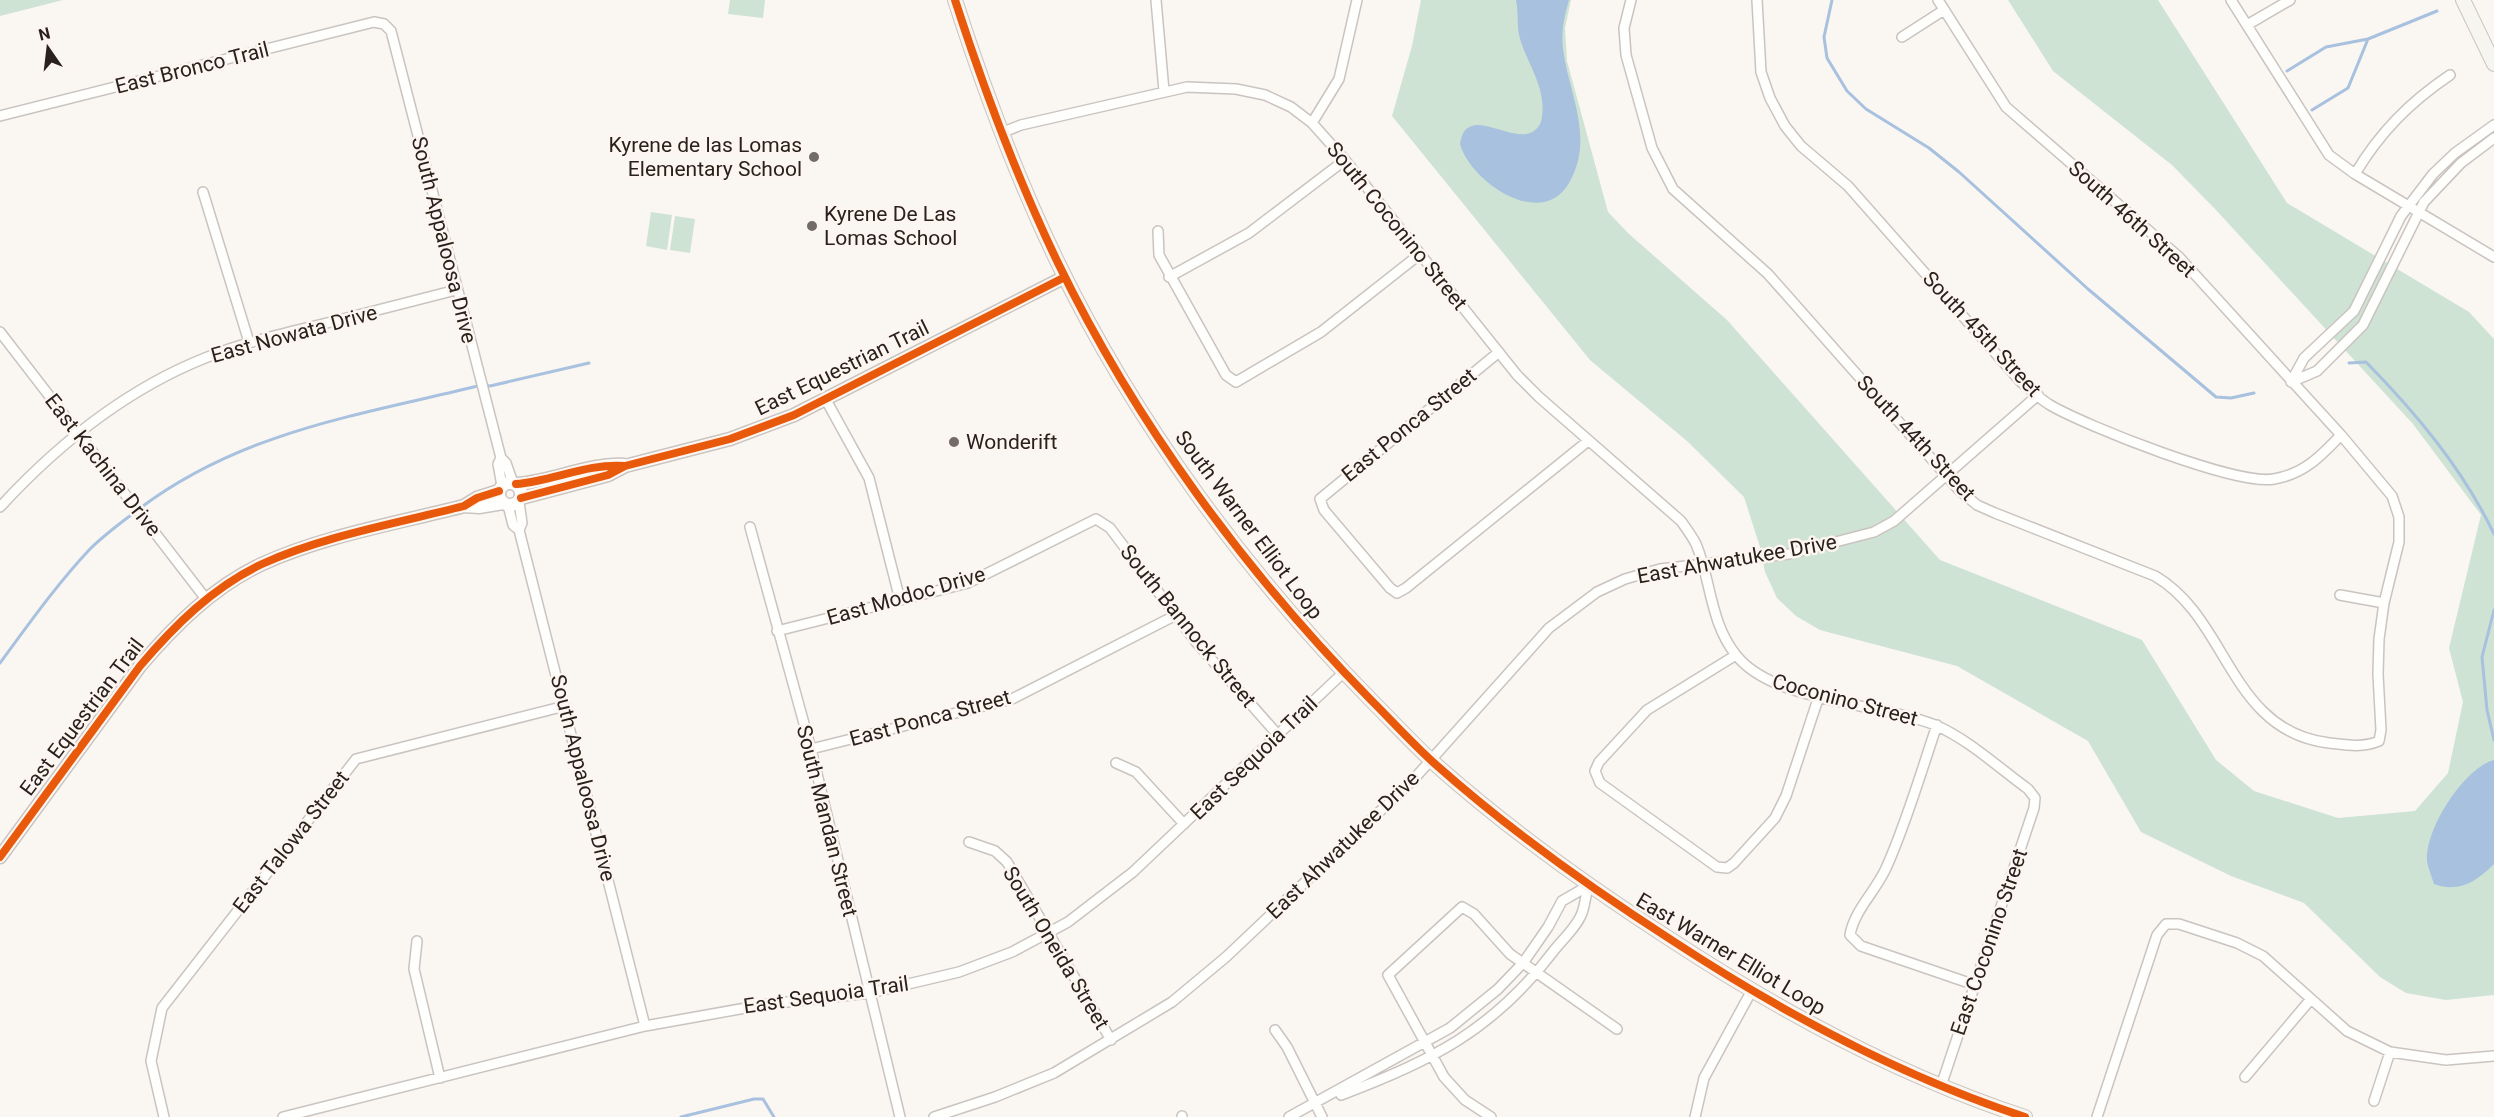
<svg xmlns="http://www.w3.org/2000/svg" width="2494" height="1117" viewBox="0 0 2494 1117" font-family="Roboto,sans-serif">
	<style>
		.green { fill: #cee3d3 }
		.water { fill: #a7c1df }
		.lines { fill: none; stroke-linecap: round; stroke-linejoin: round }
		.stream { stroke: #a7c1df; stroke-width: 3 }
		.minor-casing { stroke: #cac4c0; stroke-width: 12 }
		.tertiary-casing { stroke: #cac4c0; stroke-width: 15 }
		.secondary-casing { stroke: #cac4c0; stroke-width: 16 }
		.minor { stroke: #fefefd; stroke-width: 9 }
		.tertiary { stroke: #fefefd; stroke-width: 12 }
		.secondary { stroke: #f7f5f0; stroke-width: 14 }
		.cycleway-casing { stroke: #fdf5ef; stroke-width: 11 }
		.cycleway { stroke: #e8590c; stroke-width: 8 }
		.poi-dot { fill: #726c67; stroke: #fdf5ef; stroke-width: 2 }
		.labels { text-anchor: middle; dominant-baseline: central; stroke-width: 5; stroke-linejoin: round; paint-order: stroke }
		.street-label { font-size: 21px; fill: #28211c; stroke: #fdf5ef }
		.poi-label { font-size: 21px; fill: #28211c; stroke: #fdf5ef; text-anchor: start }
	</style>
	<rect width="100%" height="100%" fill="#faf6f2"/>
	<path class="green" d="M0,0H63L0,16Z
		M730,0H765L763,18L728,14Z
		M1421,0H1571L1565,28L1567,61L1608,212L1629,234L1727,320L1940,560L2142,640L2216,760L2254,791L2338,818L2415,811L2448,773L2463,702L2449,648L2481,515L2413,424L2216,210L2172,165L2053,71L2008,0H2158L2287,203L2469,312L2494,339V995L2446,1000L2406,993L2380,977L2304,903L2231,876L2141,832L2088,741L1957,666L1820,630L1796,616L1777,598L1765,572L1760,547L1744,497L1687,441L1590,360L1392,116L1412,46Z
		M651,212L672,215L667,250L646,246Z
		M675,216L695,219L690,253L670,250Z"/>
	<path class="water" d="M1516,0H1569C1564,17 1561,32 1563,49C1569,95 1595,138 1569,183C1541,231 1470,181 1460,144C1467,96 1524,159 1541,122C1548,91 1530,69 1521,42C1516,28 1519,14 1516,0Z
		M2494,760V864C2476,882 2459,893 2434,884C2432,877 2428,868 2427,861C2425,829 2464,768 2494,760Z"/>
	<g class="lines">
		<path class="stream" d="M1832,0L1824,37L1827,58L1847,91L1866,109L1929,148L1959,172L2088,289L2216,397L2231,398L2254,393
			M2287,71L2326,47L2368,39
			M2312,110L2348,88L2368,39L2437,11
			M2349,363L2366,362C2416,413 2463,469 2494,534
			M2494,610L2482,657L2487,710L2494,740
			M0,663C28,625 57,584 90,549C105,534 122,522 139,509C242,431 360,415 482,385L490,386L589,363
			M681,1117L754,1099H763L774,1117"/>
		<defs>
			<path id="minor" d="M1156,0L1164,91
				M1631,0L1624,28L1626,55L1652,148L1673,189L1768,274L1959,490L1977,505L1995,513L2155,576C2229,619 2229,731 2329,743C2346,745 2363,748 2379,741L2381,730L2378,674L2379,639L2384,603L2399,542V517L2392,496L2341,435L2179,257L2006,107L1938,0
				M1757,0L1761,72L1770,98L1785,126L1801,146L1848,186L2021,382C2031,390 2040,399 2050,405C2086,426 2237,486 2274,479C2304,474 2321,456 2341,435
				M2231,0L2329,155L2355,174L2494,257
				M2247,25L2290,0
				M1902,37L1944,10
				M0,116L374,22L384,24L391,31L501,458L506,463L513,483
				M1312,123L1339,79L1357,0
				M1001,133L1021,125L1187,87L1236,89L1265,95L1291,107L1312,123L1345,160L1517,375L1539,397L1681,521C1686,528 1692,536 1696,544C1711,580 1710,623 1736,655C1774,703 1878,702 1935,725C1968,739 1999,768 2028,789L2035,798L2034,808L1941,1086
				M2355,174C2380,132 2410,102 2450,75
				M203,192L249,342
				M1158,231L1159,255L1226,375L1236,382L1321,332L1420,254
				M1169,277L1249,233L1345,160
				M0,332L206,599
				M1499,352L1320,499L1324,510L1390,588L1397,593L1406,588L1588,441
				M2291,382L2304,358L2354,311L2401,216L2433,174L2455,153L2494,125
				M2291,382L2317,371L2363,325L2424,202L2461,163L2494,138
				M826,400L869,478L900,600
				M501,458L498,464L502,486
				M519,502L522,523L519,530L645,1026
				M508,505L513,525L519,530
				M0,507C58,444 125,390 205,358C244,342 286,333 327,323C370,312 413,301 456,290
				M750,527L811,749L900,1117
				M2340,595L2384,603
				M777,631L968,583L1096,519L1110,528L1196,642L1278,735
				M1736,655L1647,710L1599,762L1595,771L1600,783L1717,867L1727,868L1734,863L1775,818L1786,796L1819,696
				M1937,725C1921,772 1907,821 1887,866C1877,890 1854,910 1850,935L1861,946L1975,985
				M811,749L1012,699L1176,615
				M1116,763L1136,772L1184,824
				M969,842L995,851L1007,862L1111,1040
				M417,941L414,969L440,1078
				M1275,1030L1287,1047L1322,1117
				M2245,1077L2311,999
				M1341,1095C1430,1062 1493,1030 1552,953C1561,941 1577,927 1582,913C1585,905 1586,894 1588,886
				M2374,1101L2390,1052
				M1182,1116V1117
				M164,1117L151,1061L162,1008L356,759L565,706
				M283,1117L645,1026L768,1004L870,993L959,972L1012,952L1068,922L1133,872L1344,672
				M934,1117L995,1097L1054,1073L1172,1002L1226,957L1413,780L1549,628L1597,592L1625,579L1660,569L1789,554L1874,532L1894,521L2038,395
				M1289,1117L1450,1028L1498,989L1523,963L1548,927L1562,901L1588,886
				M1491,1117L1465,1100L1444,1077L1388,975L1462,907L1474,914L1510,954L1617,1029
				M1695,1117L1704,1078L1751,992
				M2097,1117L2157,935L2166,924H2179L2237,943L2263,956L2347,1031L2390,1052L2446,1060L2494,1056"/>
			<path id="tertiary" d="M499 494a11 11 0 1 1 22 0a11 11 0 1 1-22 0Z
				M516,484C553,482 587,463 624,465
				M521,498L608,475L625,466L730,439L794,415L1065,277
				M464,506L479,507L503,503
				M0,857L140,666C174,626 213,587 262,564C323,536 398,523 464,506L477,498L499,491"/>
			<path id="secondary" d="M955,0C984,90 1017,178 1058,263C1135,422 1247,574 1371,700C1392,721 1412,743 1434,763C1508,829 1589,887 1673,941C1783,1013 1899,1076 2025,1117
				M2463,0L2494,64"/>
		</defs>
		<use href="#minor" class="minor-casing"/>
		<use href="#tertiary" class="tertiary-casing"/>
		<use href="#secondary" class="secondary-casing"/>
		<use href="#minor" class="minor"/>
		<use href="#tertiary" class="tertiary"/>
		<use href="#secondary" class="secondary"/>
		<defs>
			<path id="cycleway" d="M955,0C984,90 1017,178 1058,263C1135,422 1247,574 1371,700C1392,721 1412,743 1434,763C1508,829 1589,887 1673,941C1783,1013 1899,1076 2025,1117
				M516,484C553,481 587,463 625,466
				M521,498L608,475L625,466L730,439L794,415L1065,277
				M0,857L140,666C174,626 213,587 262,564C323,536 398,523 464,506L477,498L499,491"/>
		</defs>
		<use href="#cycleway" class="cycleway-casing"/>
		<use href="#cycleway" class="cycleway"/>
	</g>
	<g class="poi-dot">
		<circle cx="814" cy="157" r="6"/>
		<circle cx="812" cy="226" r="6"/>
		<circle cx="954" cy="442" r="6"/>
	</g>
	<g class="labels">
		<g class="street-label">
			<text transform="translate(192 68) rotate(-14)">East Bronco Trail</text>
			<text transform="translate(2132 219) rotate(42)">South 46th Street</text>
			<text transform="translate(1397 226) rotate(51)">South Coconino Street</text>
			<text transform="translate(444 240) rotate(76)">South Appaloosa Drive</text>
			<text transform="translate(294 334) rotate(-15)">East Nowata Drive</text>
			<text transform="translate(1982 334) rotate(47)">South 45th Street</text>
			<text transform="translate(842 368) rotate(-26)">East Equestrian Trail</text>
			<text transform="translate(1409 425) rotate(-39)">East Ponca Street</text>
			<text transform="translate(1916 438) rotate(47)">South 44th Street</text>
			<text transform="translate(103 465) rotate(52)">East Kachina Drive</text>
			<text transform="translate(1249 525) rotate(53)">South Warner Elliot Loop</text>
			<text transform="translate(1737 559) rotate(-10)">East Ahwatukee Drive</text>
			<text transform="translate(906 596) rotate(-16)">East Modoc Drive</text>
			<text transform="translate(1188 626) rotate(51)">South Bannock Street</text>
			<text transform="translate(1845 700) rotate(15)">Coconino Street</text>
			<text transform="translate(82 717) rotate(-53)">East Equestrian Trail</text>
			<text transform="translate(930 718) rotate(-15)">East Ponca Street</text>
			<text transform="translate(1254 758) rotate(-44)">East Sequoia Trail</text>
			<text transform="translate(583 778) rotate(76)">South Appaloosa Drive</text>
			<text transform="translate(827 821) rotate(76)">South Mandan Street</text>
			<text transform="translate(291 842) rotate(-52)">East Talowa Street</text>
			<text transform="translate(1343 845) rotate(-44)">East Ahwatukee Drive</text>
			<text transform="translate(1989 942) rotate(-71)">East Coconino Street</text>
			<text transform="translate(1056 948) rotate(59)">South Oneida Street</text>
			<text transform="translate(1731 954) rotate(31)">East Warner Elliot Loop</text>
			<text transform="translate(826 995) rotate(-8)">East Sequoia Trail</text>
		</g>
		<g class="poi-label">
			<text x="802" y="145" text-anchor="end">Kyrene de las Lomas<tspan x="802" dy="24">Elementary School</tspan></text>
			<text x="824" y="214">Kyrene De Las<tspan x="824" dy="24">Lomas School</tspan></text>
			<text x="966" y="442">Wonderift</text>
		</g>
	</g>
	<g transform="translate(48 48) rotate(346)" stroke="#fdf5ef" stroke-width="4.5" paint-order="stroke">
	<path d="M0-4.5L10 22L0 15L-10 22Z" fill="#28211c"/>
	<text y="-9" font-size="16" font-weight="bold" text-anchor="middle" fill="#28211c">N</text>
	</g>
</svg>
